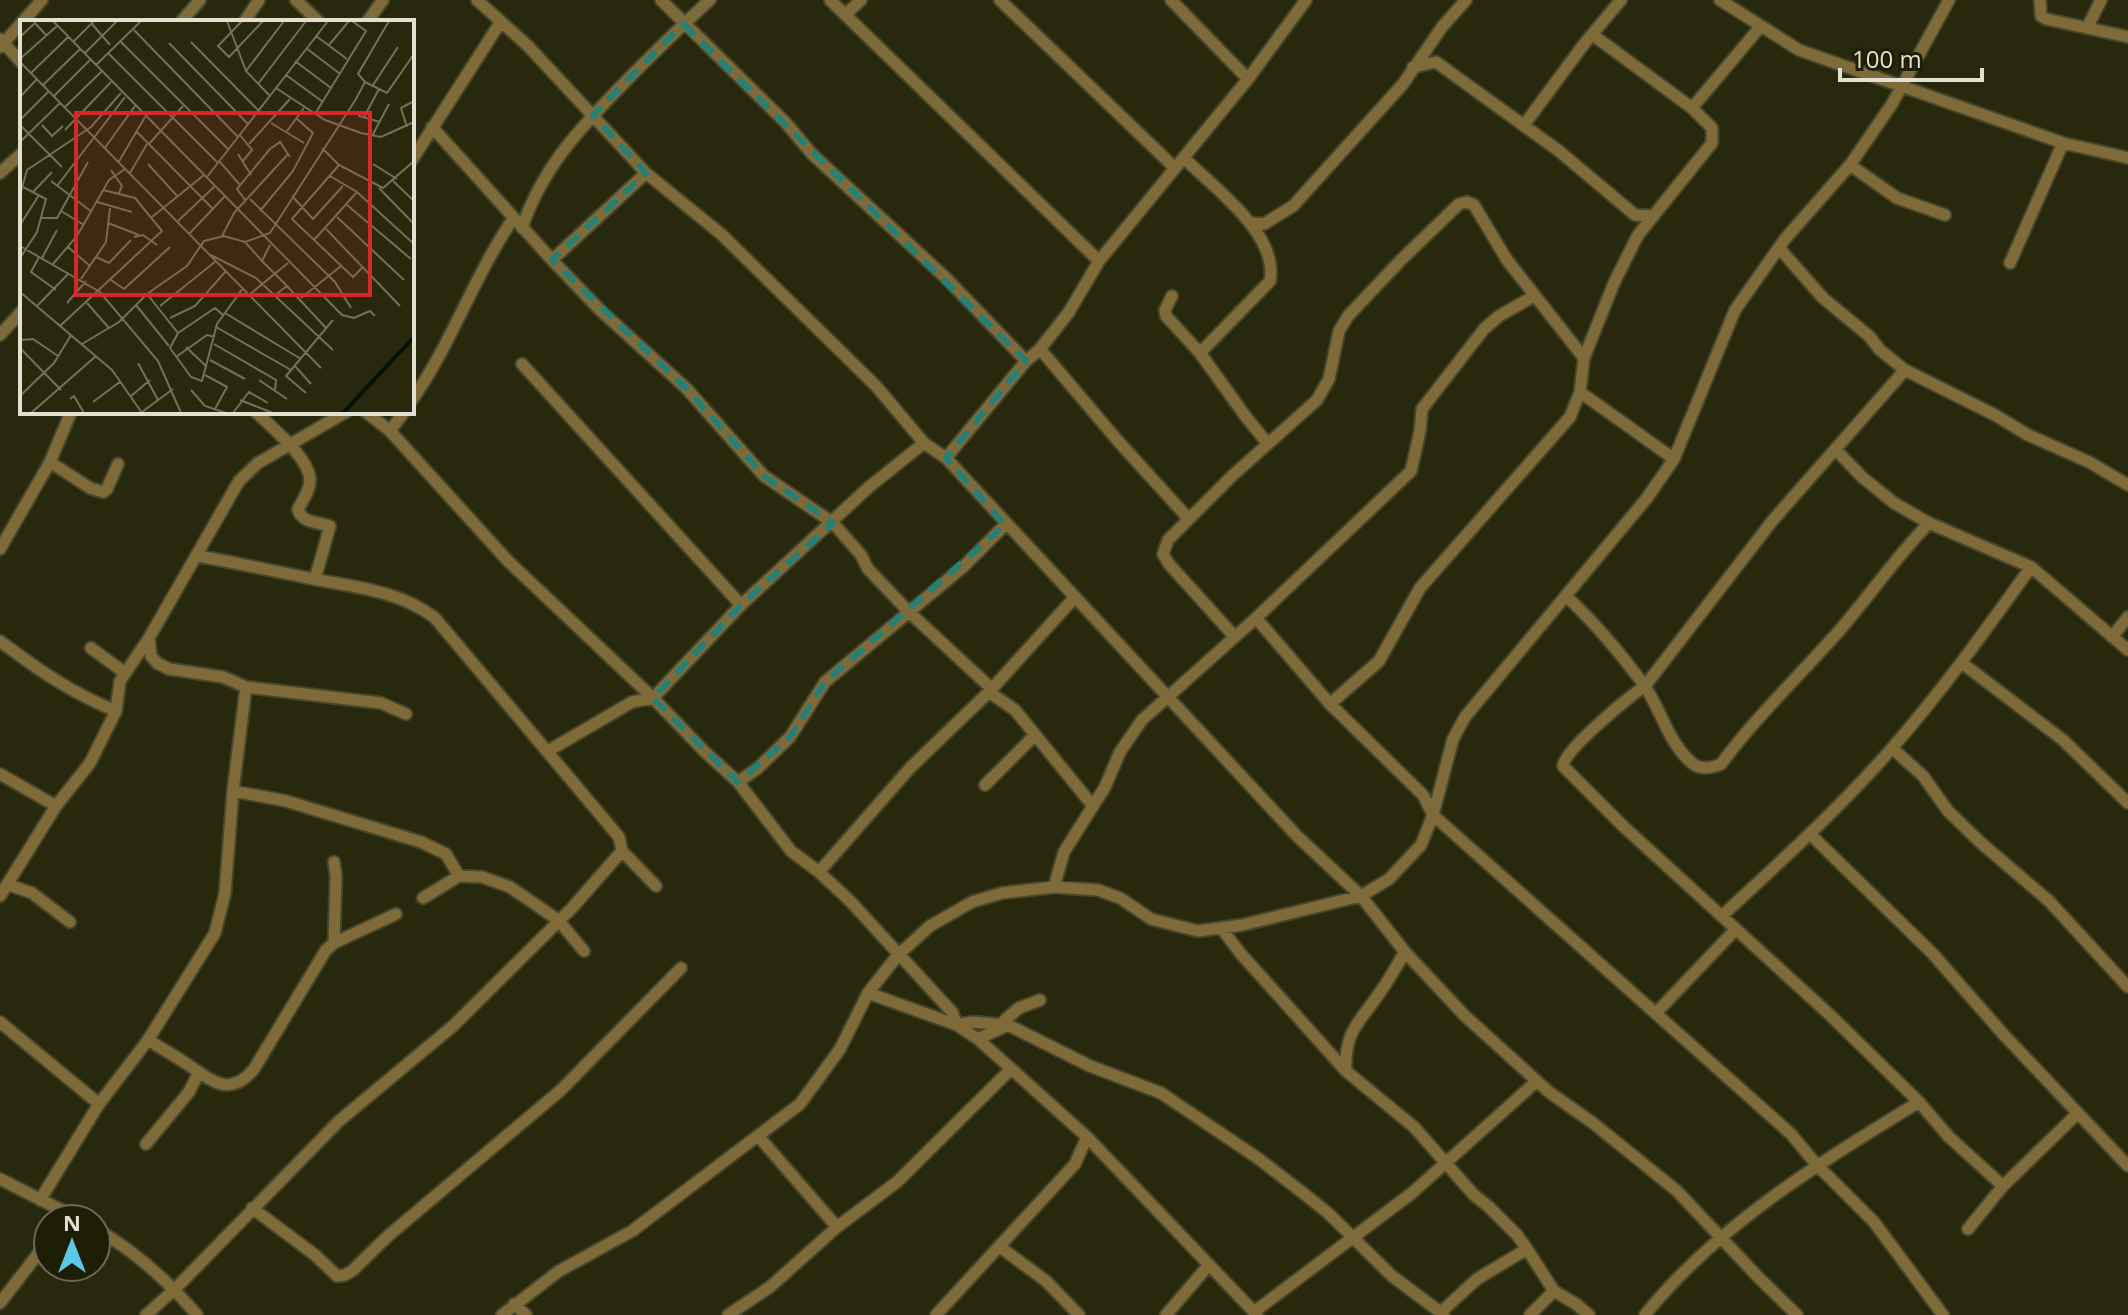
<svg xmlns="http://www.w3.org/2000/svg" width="2128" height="1315" viewBox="0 0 2128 1315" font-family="'Open Sans',sans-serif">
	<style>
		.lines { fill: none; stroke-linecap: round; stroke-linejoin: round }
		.minor-casing { stroke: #45462c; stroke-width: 15 }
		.minor { stroke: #7f6a39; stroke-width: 11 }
		.marked { fill: none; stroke: #248178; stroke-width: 6; stroke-dasharray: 16 10; stroke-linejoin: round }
		.inset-river { fill: none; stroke: #001306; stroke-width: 4 }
		.inset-road { fill: none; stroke: #71725b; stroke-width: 2 }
		.view { fill: #d62828; fill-opacity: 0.15; stroke: #d62828; stroke-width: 4 }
		.inset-edge { fill: none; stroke: #e0e1d1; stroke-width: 4 }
	</style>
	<rect width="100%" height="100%" fill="#27280c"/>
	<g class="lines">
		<defs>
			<path id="minor" d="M296,0L319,22
				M477,0L528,46L646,173L721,234L876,386L924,443L946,458L1297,836L1361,896L1405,952L1465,1016L1549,1092L1593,1123L1677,1191L1759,1278L1797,1315
				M661,0L786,123L812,154L947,279L1026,361
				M830,0L1099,261
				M1000,0L1174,167
				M1171,0L1248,79
				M1720,0L1799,50L1813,55L2063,143L2128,158
				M2040,0L2041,16L2046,19L2128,37
				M845,15L861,0
				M181,22L200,0
				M244,22L259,0
				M367,22L383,0
				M2087,28L2101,0
				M0,39L22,63
				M0,47L42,0
				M1413,67L1436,62L1559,151L1635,215L1654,216
				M1692,108L1761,26
				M1524,125L1584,44L1621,0
				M432,127L552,260L601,311L686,388L764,476L833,523L861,555L868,569L910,613L992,689
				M1184,158C1214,188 1279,234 1270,281L1200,353
				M412,160L500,23
				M1850,165L1897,198L1945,215
				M0,173L22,153
				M1252,223L1264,224L1293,206L1403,84L1442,27L1466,0
				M522,228C543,165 584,124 629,78C656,51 682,25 710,0
				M1780,249L1823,298L1869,336L1880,350L1905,370L1995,415L2028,435L2089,462L2128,485
				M552,260L646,173
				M2010,263L2063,143
				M1172,296L1165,310L1166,316L1200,353L1246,417L1268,444
				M0,335L22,311
				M1040,349L1118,441L1188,518
				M522,364L741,605
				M1905,370L1773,520L1645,686C1629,697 1565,749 1563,766L1623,826L1830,1015L1919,1102L1949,1137L2003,1186L2078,1113
				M1580,392L1674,459
				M412,400C452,343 474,276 513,219
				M256,412C272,428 309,457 310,480C310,490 303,500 298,509C301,523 318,522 330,526L315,579
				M366,412L390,431L508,561L653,698L705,752L738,782L791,851L819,872L850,901L952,1012L957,1025L978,1039L1087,1137L1257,1315
				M390,431L404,412
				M1836,450L1862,477L1894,503L1929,523L2031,567L2128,650
				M946,458L1026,361L1040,349L1069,312L1099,261L1248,79L1306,0
				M50,462L90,488L103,492L107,489L118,464
				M0,549L50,462L71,412
				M1566,596C1594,622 1621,654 1644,685C1661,709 1668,743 1692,763C1700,770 1712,768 1721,764C1756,717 1800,675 1839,631C1870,595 1896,557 1929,523
				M1256,618L1330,704L1423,795L1433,815L1791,1134L1816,1164L1874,1222L1943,1315
				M1234,636L1169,564L1163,554L1168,540L1232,476L1317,400L1329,379L1339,331L1348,316L1401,260L1459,204L1467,202L1474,205L1507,260L1584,358
				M2112,637L2128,617
				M149,638L151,656L157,663L169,669L223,677L246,687L381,703L406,714
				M0,641C37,669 73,694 116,711
				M91,648L125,673
				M1962,663L2063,740L2128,803
				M989,692L1015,710L1093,806
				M1330,704L1379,661L1420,588L1570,417L1580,392L1584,358L1614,283L1638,235L1712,143V128L1692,108L1593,35
				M1892,748L1923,776L1948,811L1980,842L2049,901L2128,987
				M548,751L632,702L653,698L741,605L869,487L924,443
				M0,774L56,806
				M738,782L758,768L790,737L825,682L963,567L1005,525
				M985,785L1034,736
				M233,791L286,801L421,842L446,854L459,876
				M1810,834L1933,954L2004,1035L2128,1166
				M622,851L656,886
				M819,872L910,768L989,692L1075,597
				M9,885L32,893L70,922
				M1054,887L1064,852L1105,787L1120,752L1142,720L1256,618L1411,471L1420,431L1422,409L1484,329L1499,316L1534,296
				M0,896L56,806L90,763L116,711L120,681L149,638L239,481L258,463L346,412
				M423,898L459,876L482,877L510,887L558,920L584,951
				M1723,915C1781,861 1841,807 1893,747C1943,690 1987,628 2031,567
				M1221,928L1241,954L1346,1071
				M334,943L336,876L334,862
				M1405,952C1397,965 1390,978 1381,991C1361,1021 1344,1030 1346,1071L1414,1127L1474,1195L1488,1206L1517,1235L1527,1249L1477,1279L1441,1312
				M868,993L957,1025L972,1022L1008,1025L1090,1066L1161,1093L1259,1159L1303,1193L1328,1213L1392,1276L1444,1315
				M1656,1013L1735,930
				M0,1022L99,1104
				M978,1039L1008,1025L1005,1020L1019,1008L1040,1000
				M148,1040C161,1048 175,1056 187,1064C212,1081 230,1098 254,1069L326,950L334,943L396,914
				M759,1137L837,1227
				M146,1144L189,1092L199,1072
				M0,1179L79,1219
				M40,1200L99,1104L148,1040L215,933L225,893L233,791L246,687
				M252,1208L315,1255L337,1276L345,1275L353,1270L388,1236L561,1090L681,968
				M96,1229C135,1251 168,1281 197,1315
				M1968,1229L2003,1186
				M1000,1247L1046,1281L1079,1315
				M1527,1249L1554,1291L1576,1304L1589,1315
				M0,1303L48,1241
				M514,1304L526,1315
				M1254,1312L1412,1193L1537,1081
				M146,1315L175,1289L339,1121L453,1026L572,908L622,851L619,837L435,618C400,591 355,587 313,579C275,571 236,563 198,556
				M502,1315L559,1271L632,1231L800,1104L840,1049L868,993L898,955L930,926L972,902L1002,893L1054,887L1098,890L1120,898L1151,919L1198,931L1242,925L1361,896L1389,879L1421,845L1433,815L1453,739L1465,717L1647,498L1674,459L1735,310L1785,239L1850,165L1892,104L1949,0
				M728,1315L770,1287L837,1227L897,1182L1011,1069
				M936,1315L1075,1164L1087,1137
				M1166,1315L1208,1266
				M1530,1315L1554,1291
				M1645,1315C1716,1226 1823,1160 1919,1102"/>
		</defs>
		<use href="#minor" class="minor-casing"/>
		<use href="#minor" class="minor"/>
	</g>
	<path class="marked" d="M683,24L1026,361L946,458L1005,525L825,682L790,737L738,782L653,698L741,605L833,523L764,476L686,388L552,260L646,173L593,115Z"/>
	<g transform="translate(20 20)">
		<rect width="394" height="394" fill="#27280c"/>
		<path class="inset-river" d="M323,393L394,317"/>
		<path class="inset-road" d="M33,1L322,295L334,298L350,291L355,296M207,1L226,51L250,76M222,1L198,26L209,37L243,1M72,4L90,25M114,10L218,117M296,16L327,39M0,17L15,3L26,15M53,22L74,1M101,22L208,129M171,22L239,91M149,23L228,104M309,25L329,1M286,28L319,53M88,33L198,143M64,34L97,1M0,39L37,6M275,41L311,68M0,42L301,348M76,45L121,1M226,51L264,1M11,53L48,17M266,55L303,82M345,62L367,73L394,34M238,64L286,1M23,65L60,29M353,65L378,27M256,68L305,100L341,113L361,117L394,102M34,76L70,40M0,77L17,59M45,87L82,51M338,91L339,96L360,102M295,94L346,11L332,1M344,97L359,69M0,100L29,71M251,103L284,123M0,105L42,147M22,105L32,116L43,106M387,107L381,88L394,81M45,110L91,62M116,111L193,189M267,111L284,88M220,115L232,130L222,142M352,116L369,84M0,122L41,82M229,124L270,79M128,125L163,86M302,128L319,145L363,168L394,141M84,129L115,86M218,134L231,155M200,142L220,165M98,143L125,97M128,144L158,177M353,144L377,159M319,145L272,199L333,257L343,247M91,150L102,166L99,173M110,153L127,124M310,156L337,172L394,224M187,157L308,1M31,161L72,192M373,161L394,181M37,166L105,77M359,168L394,204M13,172L32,152M0,175L7,150L71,107L101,73M272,176L293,199L323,166M230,179L315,262L331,288M226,181L217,169L250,129L260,122L270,137M77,182L112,192M327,185L391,239M41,191L64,205M240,191L273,151L293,113L276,98M132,197L184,155M317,197L384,260M21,198H37L68,142M158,201L195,166M88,203L119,215M0,205L19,175M306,209L380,286M169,214L205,176M202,216L214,193L268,134M114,217L123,215L137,225M294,220L337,172M225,222L242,241M250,225L242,241L267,266L255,275M0,226L80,272L138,341L161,393M48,227L70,246M191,235L236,258L313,330M19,237L11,252L36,270M76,237L89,243L111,220M0,238L17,212L26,179L3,167M22,238L37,210M33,244L57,216L89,160L105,149M61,259L86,222L90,188M91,260L104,269L150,227M267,266L306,308M0,272L92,350L122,393M127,274L158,313L195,288L203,295M229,275L268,243M281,278L321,246M47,283L66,261M67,283L89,308M116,285L149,326M17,286L49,253M140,286L196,241M205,293L281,339M150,298L175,286L206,251M40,306L142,211L115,178L83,170M196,307L271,350M158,313L150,328L171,357L182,361L197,304L223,268M0,320L13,319L38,336M62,324L99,302L127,274L167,246L184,221L204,216L225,222L250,213L336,79L345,62L338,54L369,1M194,324L256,360L255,370M166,327L187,347M0,328L41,370M156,337L187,315L195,317M190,340L225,359M118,343L138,380M275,346L291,364M185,355L207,367L195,389M239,360L267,379M171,370L185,386L206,393M286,373L266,356L313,300M0,376L34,343L51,315M111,376L130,360M50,379L54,376L64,393M220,380L253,393M73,382L101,361M122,392L153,369M11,393L76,336M213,393L229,372L248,383"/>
		<path class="view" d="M56,93H350V275H56Z"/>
		<rect width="394" height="394" class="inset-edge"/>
	</g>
	<g transform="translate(72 1243)"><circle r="38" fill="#1e1e04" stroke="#6c6c56" stroke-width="2"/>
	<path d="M0-6L14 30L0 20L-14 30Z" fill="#5ac8e6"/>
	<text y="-12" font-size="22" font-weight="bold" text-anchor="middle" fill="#e0e1d1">N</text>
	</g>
	<path d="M1840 68v12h142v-12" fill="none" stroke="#e0e1d1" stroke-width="4"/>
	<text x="1852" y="68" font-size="24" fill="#e0e1d1" stroke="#1e1e04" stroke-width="6" paint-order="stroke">100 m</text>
</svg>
